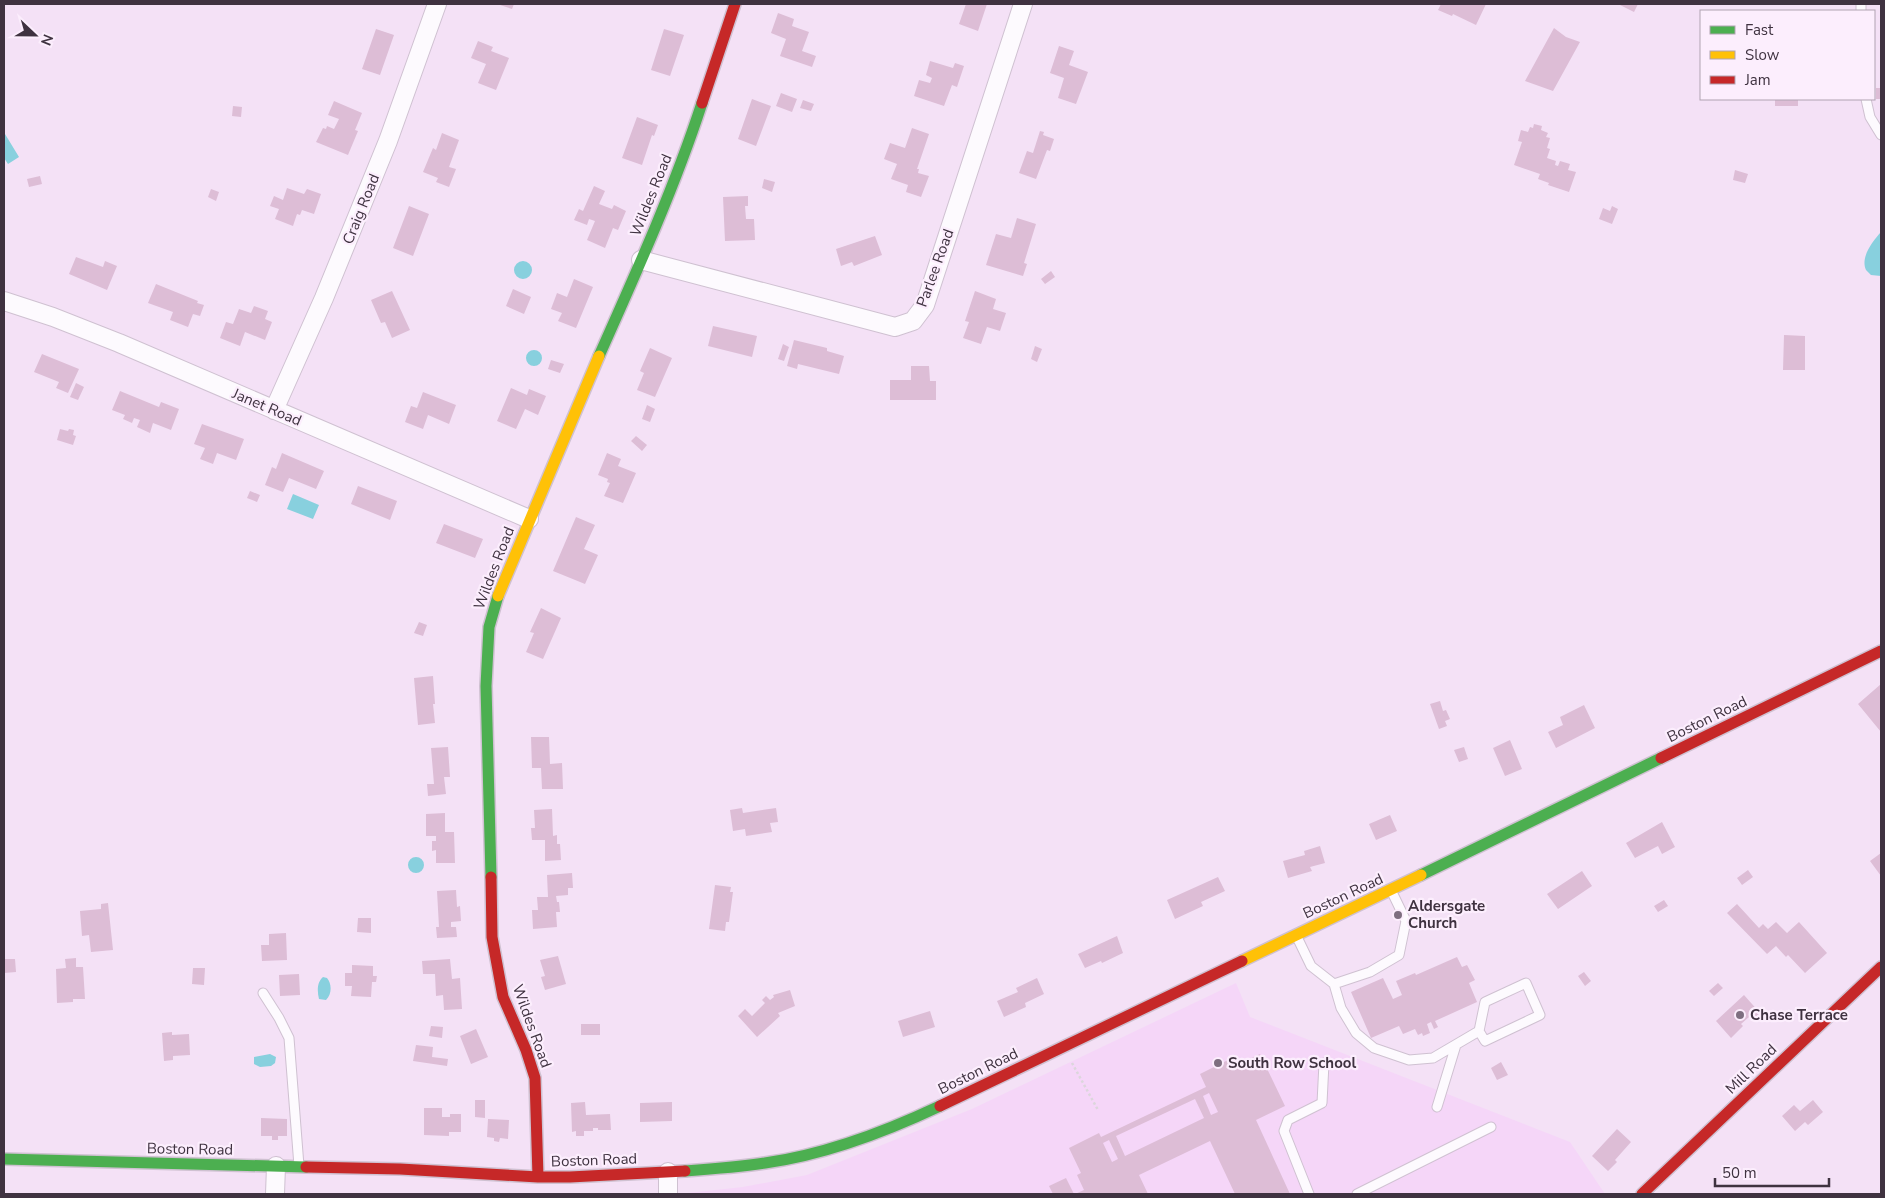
<svg xmlns="http://www.w3.org/2000/svg" width="1885" height="1198" viewBox="0 0 1885 1198" font-family="'Nunito Sans',sans-serif">
	<style>
		.built { fill: #f5d6f8 }
		.water { fill: #88d0de }
		.building { fill: #ddbdd6; fill-rule: evenodd }
		.lines { fill: none; stroke-linecap: round; stroke-linejoin: round }
		.lane-casing { stroke: #cfc1d1; stroke-width: 11 }
		.street-casing { stroke: #cfc1d1; stroke-width: 20 }
		.fast-casing { stroke: #cfc1d1; stroke-width: 14 }
		.slow-casing { stroke: #cfc1d1; stroke-width: 14 }
		.jam-casing { stroke: #cfc1d1; stroke-width: 14 }
		.path { stroke: #dcd6dc; stroke-width: 2.5; stroke-dasharray: 2.5 2.5; stroke-linecap: butt }
		.lane { stroke: #fdfafe; stroke-width: 9 }
		.street { stroke: #fdfafe; stroke-width: 18 }
		.fast { stroke: #4caf50; stroke-width: 11 }
		.slow { stroke: #ffc107; stroke-width: 11 }
		.jam { stroke: #c62828; stroke-width: 11 }
		.poi-dot { fill: #7e6f80; stroke: #fceefd; stroke-width: 2 }
		.labels { text-anchor: middle; dominant-baseline: central; stroke-width: 4.5; stroke-linejoin: round; paint-order: stroke }
		.street-label { font-size: 15px; fill: #3f3240; stroke: #fceefd }
		.poi-label { font-size: 15px; font-weight: bold; fill: #3f3240; stroke: #fceefd; text-anchor: start }
	</style>
	<rect width="100%" height="100%" fill="#f4e1f6"/>
	<path class="built" d="M1236,983L1250,1017L1570,1142L1605,1194H678L743,1187L807,1175L972,1109Z"/>
	<path class="water" d="M5,134L19,157L8,164L4,158Z
		M1881,232V276L1871,275L1866,270C1860,257 1873,241 1881,232Z
		M514 270a9 9 0 1 1 18 0a9 9 0 1 1-18 0Z
		M526 358a8 8 0 1 1 16 0a8 8 0 1 1-16 0Z
		M293,494L319,505L313,519L287,509Z
		M408 865a8 8 0 1 1 16 0a8 8 0 1 1-16 0Z
		M323,977L327,978C332,984 332,994 326,1000L319,999C317,991 317,982 323,977Z
		M270,1054L276,1057L275,1063L271,1066L260,1067L254,1064V1057Z"/>
	<path class="building" d="M497,4H514L512,9Z
		M966,4H987L978,31L959,24Z
		M1441,4H1486L1476,25L1453,14L1452,16L1438,10Z
		M1618,4H1638L1634,12Z
		M778,13L794,19L792,26L809,32L802,51L816,56L812,67L780,56L786,39L771,33Z
		M1554,28L1566,37L1580,42L1553,91L1525,81Z
		M376,29L394,35L380,75L362,69Z
		M664,29L684,35L670,76L651,70Z
		M478,41L493,47L491,51L509,58L496,90L478,83L486,64L471,58Z
		M1059,46L1074,51L1069,65L1088,72L1076,104L1058,98L1064,78L1050,73Z
		M930,61L953,68L955,63L964,66L957,87L952,85L944,106L914,96L919,80L930,83L932,78L926,75Z
		M1876,88H1881V99H1876Z
		M781,93L797,99L792,112L776,106Z
		M752,99L771,106L756,146L738,139Z
		M1775,99H1798V106H1775Z
		M803,100L814,104L811,111L800,108Z
		M334,101L362,113L355,130L358,131L348,155L316,142L323,128L326,129L327,126L334,129L339,119L328,115Z
		M233,106L242,107L241,117L232,116Z
		M637,117L658,125L654,136L652,135L642,165L622,158Z
		M1534,124L1542,126L1541,130L1548,133L1546,137L1550,138L1547,148L1550,149L1547,158L1556,161L1555,165L1558,166L1560,161L1570,164L1568,170L1576,172L1569,192L1548,185L1549,183L1538,179L1540,174L1514,165L1522,142L1518,141L1521,130L1528,132L1530,127L1533,128Z
		M912,128L929,134L917,169H919L918,173L929,176L921,197L906,192L908,185L891,179L897,164L884,159L890,143L905,148Z
		M1040,131L1044,132L1043,135L1054,139L1050,151L1047,150L1036,179L1019,173L1027,151L1033,153Z
		M442,133L459,140L449,167L456,169L449,187L436,182L438,178L423,172L433,148L436,150Z
		M1735,170L1748,174L1745,183L1733,180Z
		M40,176L42,184L29,187L27,179Z
		M764,179L775,182L772,192L762,188Z
		M594,186L605,191L599,204L612,209L614,205L626,211L618,230L613,228L605,248L587,240L595,221L589,219L587,225L574,220L579,209L583,211Z
		M287,188L304,194L307,189L321,194L314,214L302,210L300,215L297,214L293,226L275,219L279,209L270,206L274,196L283,200Z
		M211,189L219,192L216,201L208,197Z
		M748,196V206H745L746,219H754L755,240L725,241L723,197Z
		M409,206L429,214L413,256L393,248Z
		M1612,206L1618,209L1612,224L1599,219L1603,208L1610,211Z
		M1017,218L1036,224L1024,263L1027,264L1023,276L986,265L996,234L1011,238Z
		M875,236L882,255L854,266L852,262L841,266L836,249Z
		M76,257L103,267L105,261L117,266L107,290L69,274Z
		M1051,271L1055,277L1045,284L1041,279Z
		M574,279L593,287L576,328L558,321L562,313L551,309L557,293L567,297Z
		M156,284L198,301L197,303L204,305L200,316L193,314L188,327L170,320L173,312L148,303Z
		M513,289L531,297L524,314L506,306Z
		M392,291L410,330L392,338L385,322L381,323L371,300Z
		M975,291L996,299L993,309L1006,313L1000,331L987,327L981,344L963,338L969,322L965,321Z
		M254,306L268,311L265,319L272,322L265,340L245,332L240,346L220,338L226,322L233,324L239,309L251,313Z
		M713,326L757,336L752,357L708,346Z
		M1784,335L1805,336V370H1783Z
		M794,340L827,348V351L844,356L839,374L798,364L797,369L787,366Z
		M783,344L789,347L784,361L778,359Z
		M1035,346L1042,349L1037,362L1031,359Z
		M650,348L672,358L655,397L637,390L644,373L640,371Z
		M42,354L79,369L68,393L56,388L59,382L34,372Z
		M551,360L564,364L560,373L548,369Z
		M911,366H929L930,381H936V400H890V380H911Z
		M76,383L84,387L78,400L70,397Z
		M511,388L527,395L529,389L546,396L538,415L525,409L516,429L497,421Z
		M120,391L159,407L161,402L179,409L171,430L153,423L150,433L137,427L140,420L134,418L132,423L123,419L125,415L112,410Z
		M423,392L456,405L449,424L428,415L423,429L405,422L411,406L417,408Z
		M647,405L655,409L650,422L642,419Z
		M202,424L244,439L236,460L217,453L213,464L200,459L205,448L194,444Z
		M60,429L68,431L69,429L74,430L73,435L76,436L73,445L57,440Z
		M636,436L647,445L642,451L631,441Z
		M282,453L324,471L316,489L289,478L283,492L265,485L272,467L276,469Z
		M607,453L621,459L618,466L636,473L623,503L604,496L610,483L607,482L608,479L598,475Z
		M358,486L397,501L390,520L351,504Z
		M250,491L260,495L257,502L247,498Z
		M576,517L595,525L584,549L598,555L585,584L553,571Z
		M444,524L483,539L475,558L436,543Z
		M541,608L561,618L543,659L526,652L534,633L530,632Z
		M419,622L427,625L423,636L414,633Z
		M433,676L435,704H433L435,723L418,725L414,678Z
		M1881,684V732L1858,704Z
		M1440,701L1443,711L1446,710L1450,719L1445,721L1447,726L1439,729L1430,704Z
		M1584,705L1595,728L1556,748L1548,732L1563,725L1560,717Z
		M531,737H549L550,764L562,763L563,789H542L541,768H532Z
		M1510,740L1522,769L1505,776L1493,748Z
		M448,747L450,777H444L446,794L428,796L427,784H434L431,748Z
		M1464,747L1468,759L1459,762L1454,750Z
		M742,808L743,813L776,808L778,822L770,823L772,832L746,836L745,829L733,831L730,810Z
		M552,809L553,836L557,835V844H560L561,860L545,861V840H532L531,828H535L534,810Z
		M445,813V832H454L455,863H436V850L432,851V841H436V836H426V814Z
		M1390,815L1397,831L1376,840L1369,824Z
		M1662,822L1675,847L1662,854L1658,846L1635,858L1626,843Z
		M1320,846L1325,863L1310,867L1312,871L1288,878L1283,861L1305,855L1304,851Z
		M1881,853V876L1870,861Z
		M1748,870L1753,877L1742,885L1737,878Z
		M1582,871L1592,886L1558,909L1547,894Z
		M572,873L573,888H568V895L556,896L557,902H559L560,912H556L557,927L533,929L532,910H538L537,897H548L547,875Z
		M1218,877L1225,891L1201,902L1203,906L1175,919L1167,900Z
		M715,885L731,887L730,892H733L729,922H726L725,931L709,929Z
		M456,890L457,907L460,906L461,921L451,922V927H456L457,937L437,938L436,927H439L437,891Z
		M1664,900L1668,906L1658,912L1654,906Z
		M108,903L113,950L91,952L89,935L82,936L80,911L101,909V904Z
		M1737,904L1759,928L1763,924L1768,929L1776,922L1787,933L1799,922L1827,953L1805,973L1788,955L1786,957L1776,946L1767,954L1727,913Z
		M358,918H371V933L357,932Z
		M286,933L287,960L262,961L261,945H269V934Z
		M1117,936L1123,953L1102,963L1101,961L1085,968L1078,954Z
		M558,956L566,984L545,990L541,977L545,976L540,960Z
		M1457,957L1462,967L1467,965L1475,980L1469,983L1477,1002L1435,1021L1438,1027L1434,1029L1431,1022L1427,1024L1430,1033L1423,1036L1422,1033L1418,1035L1415,1029L1403,1034L1399,1026L1371,1038L1351,992L1383,978L1393,999L1402,995L1396,981L1415,973L1416,975Z
		M76,958V967H83L85,999H73V1002L57,1003L56,969L66,968L65,959Z
		M4,959H15L16,972L4,973Z
		M450,959L452,979L460,978L462,1009L444,1010L443,995L436,996L435,974H423L422,961Z
		M352,965L373,966V976H377L376,982H372L371,997L351,996L352,986H345V973H352Z
		M193,968H205L204,985L192,984Z
		M1584,972L1591,981L1585,986L1578,976Z
		M299,974L300,995L280,996L279,975Z
		M1037,978L1044,994L1025,1003L1026,1007L1004,1017L997,1001L1018,992L1016,988Z
		M1718,983L1723,988L1714,996L1709,991Z
		M790,990L795,1006L778,1013L780,1016L757,1037L738,1016L745,1009L752,1016L765,1003L762,1000L766,996L770,1000L774,997L773,995Z
		M1744,995L1760,1013L1752,1020L1749,1017L1741,1024L1743,1026L1731,1038L1716,1021Z
		M930,1011L935,1027L903,1037L898,1021Z
		M581,1024H600V1035H581Z
		M431,1026L443,1027L442,1038L429,1036Z
		M476,1029L488,1057L471,1064L460,1036Z
		M172,1032V1035L189,1034L190,1055L173,1056V1060L164,1061L162,1033Z
		M416,1045L433,1047L432,1057L448,1059L447,1066L413,1061Z
		M1260,1054L1285,1106L1256,1120L1290,1194H1235L1210,1141L1139,1175L1148,1194H1075L1084,1190L1077,1175L1081,1173L1069,1148L1099,1133L1101,1137L1206,1087L1200,1074L1230,1059L1233,1066ZM1209,1093L1218,1112L1211,1115L1203,1096ZM1195,1099L1204,1118L1125,1156L1116,1136ZM1109,1140L1118,1159L1112,1162L1103,1143Z
		M1501,1062L1508,1075L1497,1080L1491,1068Z
		M475,1100H485V1118L475,1117Z
		M1813,1100L1823,1112L1808,1125L1805,1122L1795,1131L1782,1116L1794,1105L1800,1111Z
		M585,1102L586,1115L610,1114L611,1130H598V1128H593V1131H584V1136H576V1131L572,1132L571,1103Z
		M672,1102V1121L640,1122V1103Z
		M424,1108H442V1117H450V1114H461V1132H449V1136L424,1135Z
		M261,1118L287,1119V1136H278V1140H272V1136H261Z
		M488,1119L509,1120L508,1139L500,1138L499,1142L494,1141V1138L487,1137Z
		M1617,1129L1631,1142L1615,1160L1617,1162L1608,1171L1592,1156Z
		M1066,1178L1074,1194H1053L1049,1186Z"/>
	<g class="lines">
		<defs>
			<path id="lane" d="M1861,4V11
				M1866,99L1870,117L1881,135
				M1296,935L1311,966L1334,984L1370,972L1399,955L1406,921L1391,890
				M1334,984L1341,1008L1356,1033L1374,1048L1409,1060L1433,1058L1479,1031L1485,1041L1540,1015L1526,983L1485,1002L1479,1031
				M263,993L279,1018L289,1038L299,1166
				M1437,1107L1456,1045
				M1309,1194L1284,1131L1288,1120L1322,1103L1324,1063
				M1357,1194L1491,1127"/>
			<path id="street" d="M641,260L895,327L913,321L925,305L1023,4
				M4,301L53,317L119,343L529,519
				M274,410L324,298L388,141L437,4
				M668,1172V1194
				M275,1194L276,1166"/>
			<path id="fast" d="M599,356C636,273 674,189 702,103
				M1421,875L1661,758
				M491,877L486,686L489,627L498,596
				M4,1159L306,1167
				M685,1171C712,1169 739,1167 765,1163C823,1155 887,1131 940,1106"/>
			<path id="slow" d="M498,596L599,356
				M1242,961L1421,875"/>
			<path id="jam" d="M702,103L735,4
				M1661,758L1881,651
				M491,877L492,937L503,997L526,1050L535,1078L538,1177
				M940,1106L1242,961
				M306,1167L400,1169L538,1177H570L685,1171
				M1642,1194L1881,967"/>
		</defs>
		<use href="#lane" class="lane-casing"/>
		<use href="#street" class="street-casing"/>
		<use href="#fast" class="fast-casing"/>
		<use href="#slow" class="slow-casing"/>
		<use href="#jam" class="jam-casing"/>
		<path class="path" d="M1072,1063L1098,1110"/>
		<use href="#lane" class="lane"/>
		<use href="#street" class="street"/>
		<use href="#fast" class="fast"/>
		<use href="#slow" class="slow"/>
		<use href="#jam" class="jam"/>
	</g>
	<g class="poi-dot">
		<circle cx="1398" cy="915" r="5"/>
		<circle cx="1740" cy="1015" r="5"/>
		<circle cx="1218" cy="1063" r="5"/>
	</g>
	<g class="labels">
		<g class="street-label">
			<text transform="translate(651 195) rotate(-68)">Wildes Road</text>
			<text transform="translate(361 209) rotate(-68)">Craig Road</text>
			<text transform="translate(935 268) rotate(-70)">Parlee Road</text>
			<text transform="translate(267 407) rotate(23)">Janet Road</text>
			<text transform="translate(494 568) rotate(-69)">Wildes Road</text>
			<text transform="translate(1707 719) rotate(-26)">Boston Road</text>
			<text transform="translate(1343 896) rotate(-25)">Boston Road</text>
			<text transform="translate(532 1026) rotate(70)">Wildes Road</text>
			<text transform="translate(1751 1069) rotate(-44)">Mill Road</text>
			<text transform="translate(978 1071) rotate(-26)">Boston Road</text>
			<text transform="translate(190 1149) rotate(1)">Boston Road</text>
			<text transform="translate(594 1160) rotate(-2)">Boston Road</text>
		</g>
		<g class="poi-label">
			<text x="1408" y="906">Aldersgate<tspan x="1408" dy="17">Church</tspan></text>
			<text x="1750" y="1015">Chase Terrace</text>
			<text x="1228" y="1063">South Row School</text>
		</g>
	</g>
	<rect width="1885" height="1198" fill="none" stroke="#3f3240" stroke-width="10"/>
	<rect x="1700" y="10" width="175" height="90" fill="#fceefd" stroke="#b0a3b1"/>
	<rect x="1710" y="26" width="25" height="8" fill="#4caf50" stroke="#b0a3b1"/>
	<text x="1745" y="35" font-size="15" fill="#3f3240">Fast</text>
	<rect x="1710" y="51" width="25" height="8" fill="#ffc107" stroke="#b0a3b1"/>
	<text x="1745" y="60" font-size="15" fill="#3f3240">Slow</text>
	<rect x="1710" y="76" width="25" height="8" fill="#c62828" stroke="#b0a3b1"/>
	<text x="1745" y="85" font-size="15" fill="#3f3240">Jam</text>
	<g transform="translate(35 35) rotate(112)" stroke="#fceefd" stroke-width="4" paint-order="stroke">
	<path d="M0-4L9 19L0 12L-9 19Z" fill="#3f3240"/>
	<text y="-8" font-size="14" font-weight="bold" text-anchor="middle" fill="#3f3240">N</text>
	</g>
	<path d="M1715 1178v8h114v-8" fill="none" stroke="#3f3240" stroke-width="2.5"/>
	<text x="1722" y="1178" font-size="15" fill="#3f3240" stroke="#fceefd" stroke-width="4" paint-order="stroke">50 m</text>
</svg>
